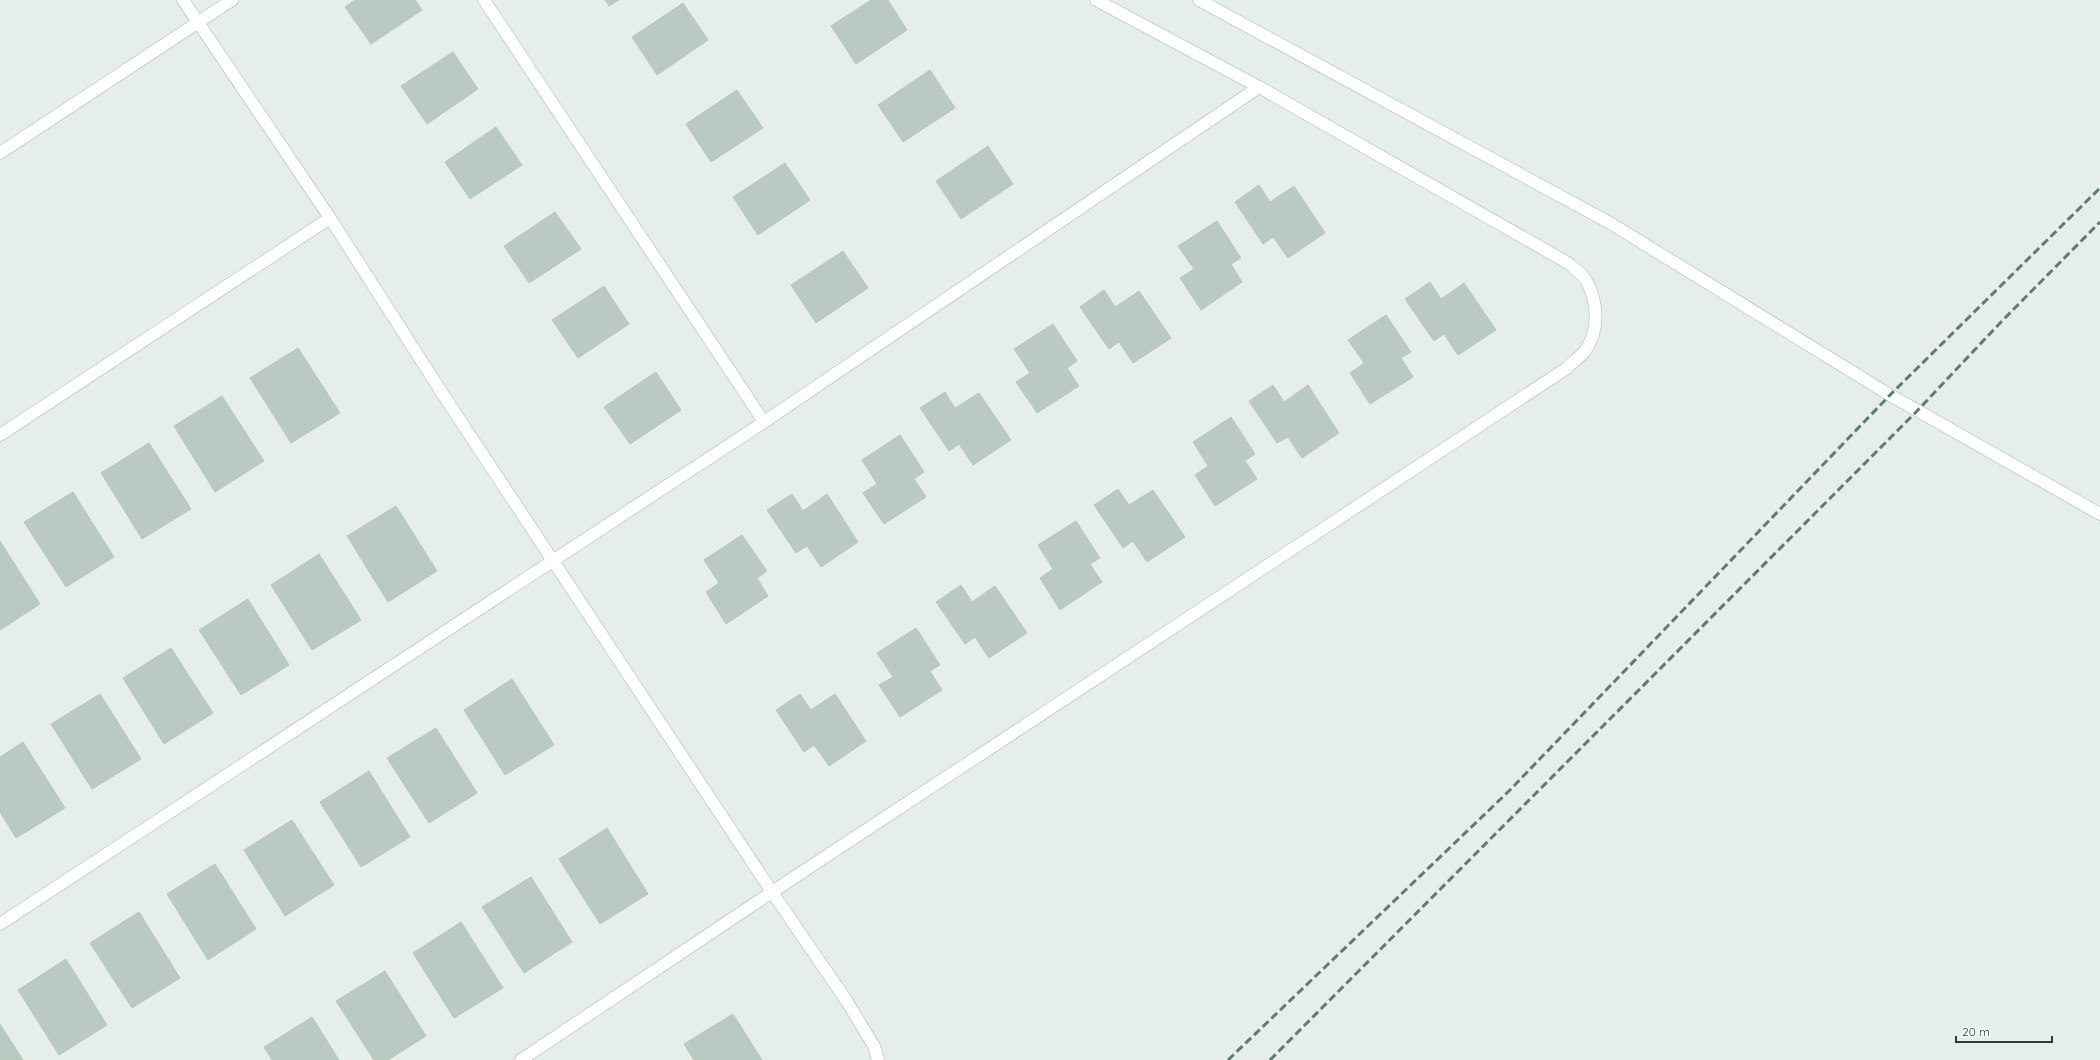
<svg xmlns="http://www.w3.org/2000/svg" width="2100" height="1060" viewBox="0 0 2100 1060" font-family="Quicksand,sans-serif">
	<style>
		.building { fill: #bac9c1; stroke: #b6c8be }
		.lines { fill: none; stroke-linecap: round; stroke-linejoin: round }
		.minor-casing { stroke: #a7b7af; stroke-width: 13 }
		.minor { stroke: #fff; stroke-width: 12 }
		.rail { stroke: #5e7c70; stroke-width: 3; stroke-dasharray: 8 4; stroke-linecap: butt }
	</style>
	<rect width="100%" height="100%" fill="#e5eee9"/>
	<path class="building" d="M355,0H415L422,10L371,44L345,7Z
		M605,0H619L609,6Z
		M871,0H888L907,30L856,64L831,26Z
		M683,3L708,40L657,75L632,37Z
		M453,52L478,89L427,124L401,86Z
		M930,70L955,108L903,142L878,105Z
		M737,90L763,128L711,162L686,124Z
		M496,127L522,165L470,199L445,162Z
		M988,146L1013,184L961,219L936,181Z
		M785,163L810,200L758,235L733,197Z
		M1259,185L1270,202L1294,186L1325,233L1288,258L1273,237L1263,244L1235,202Z
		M555,212L581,249L529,283L504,246Z
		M1217,221L1241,258L1231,264L1242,282L1201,310L1180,278L1194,269L1178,246Z
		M843,251L868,288L816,323L791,285Z
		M1430,282L1441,299L1464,283L1496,330L1458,355L1444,334L1434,341L1405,299Z
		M604,286L629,324L578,358L552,320Z
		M1104,290L1115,307L1139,291L1171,338L1133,363L1119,342L1109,349L1080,307Z
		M1386,315L1411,352L1401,358L1413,377L1370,404L1350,373L1364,363L1348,340Z
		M1053,324L1077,361L1067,368L1079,386L1037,413L1016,382L1030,373L1014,349Z
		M298,348L340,413L291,443L250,378Z
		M656,372L681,410L630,444L604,407Z
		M1273,385L1284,402L1308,385L1339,433L1302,458L1288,437L1277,443L1249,401Z
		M945,392L955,408L979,393L1011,440L973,465L959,444L949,451L920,408Z
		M222,396L264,461L215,492L174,426Z
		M1231,417L1255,454L1245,461L1257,479L1215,506L1195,475L1208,466L1193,442Z
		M900,435L924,472L914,479L926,497L884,524L863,493L877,484L862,460Z
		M149,443L191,509L142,539L101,473Z
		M1118,489L1129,505L1153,490L1185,537L1147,562L1133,541L1123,548L1094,505Z
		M73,492L114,557L66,587L24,522Z
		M792,494L803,511L827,494L858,542L821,567L807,546L796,553L767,510Z
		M396,506L437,571L388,602L347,536Z
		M1076,521L1100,558L1090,564L1102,582L1060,610L1040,578L1053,569L1038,545Z
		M742,535L767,571L757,578L768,596L726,624L706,592L719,583L704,560Z
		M0,541L40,604L0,630Z
		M319,554L361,620L312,650L271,585Z
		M961,585L972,602L995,586L1027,633L989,658L975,637L965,644L936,602Z
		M248,599L289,665L241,695L199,630Z
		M916,628L940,665L930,671L942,690L900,717L879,685L893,677L877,653Z
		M171,648L213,713L164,744L123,678Z
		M512,679L554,745L505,775L464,710Z
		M100,694L141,759L92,789L51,724Z
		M800,694L811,710L835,694L866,741L829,766L814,745L804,752L776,710Z
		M436,728L477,793L429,823L387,758Z
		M23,742L65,808L16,838L0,812V757Z
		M369,771L410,837L361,867L320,802Z
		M292,820L334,885L285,916L244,850Z
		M607,828L648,894L600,924L559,859Z
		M215,864L256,929L208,960L167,894Z
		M531,877L572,942L524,973L482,907Z
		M139,912L180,978L132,1008L90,943Z
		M461,922L503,988L454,1018L413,953Z
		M66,959L107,1025L59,1055L18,990Z
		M385,971L426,1036L388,1060H374L336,1001Z
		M733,1014L762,1060H694L684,1044Z
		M312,1017L339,1060H272L264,1047Z
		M0,1024L23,1060H0Z"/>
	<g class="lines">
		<defs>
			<path id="minor" d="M183,0L330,218L444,396L772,892L846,1000L874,1046L878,1060
				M484,0L764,422
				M1199,0L1610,223L1890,395L2100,514
				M0,153L232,0
				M0,435L330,218
				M0,924L764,422L1259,87
				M521,1060L772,892L1567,368C1573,362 1580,357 1585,351C1600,330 1598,302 1586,280C1582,274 1574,268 1568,263L1259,87L1096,0"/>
		</defs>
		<use href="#minor" class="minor-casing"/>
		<use href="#minor" class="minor"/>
		<path class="rail" d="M1228,1060L1509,791L1890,395L2100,188
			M1270,1060L1917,411L2001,322L2100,222"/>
	</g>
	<path d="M1956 1036v6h96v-6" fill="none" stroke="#234135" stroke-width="2"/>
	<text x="1962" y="1036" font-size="12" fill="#234135" stroke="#f5faf7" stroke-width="3" paint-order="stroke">20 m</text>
</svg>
